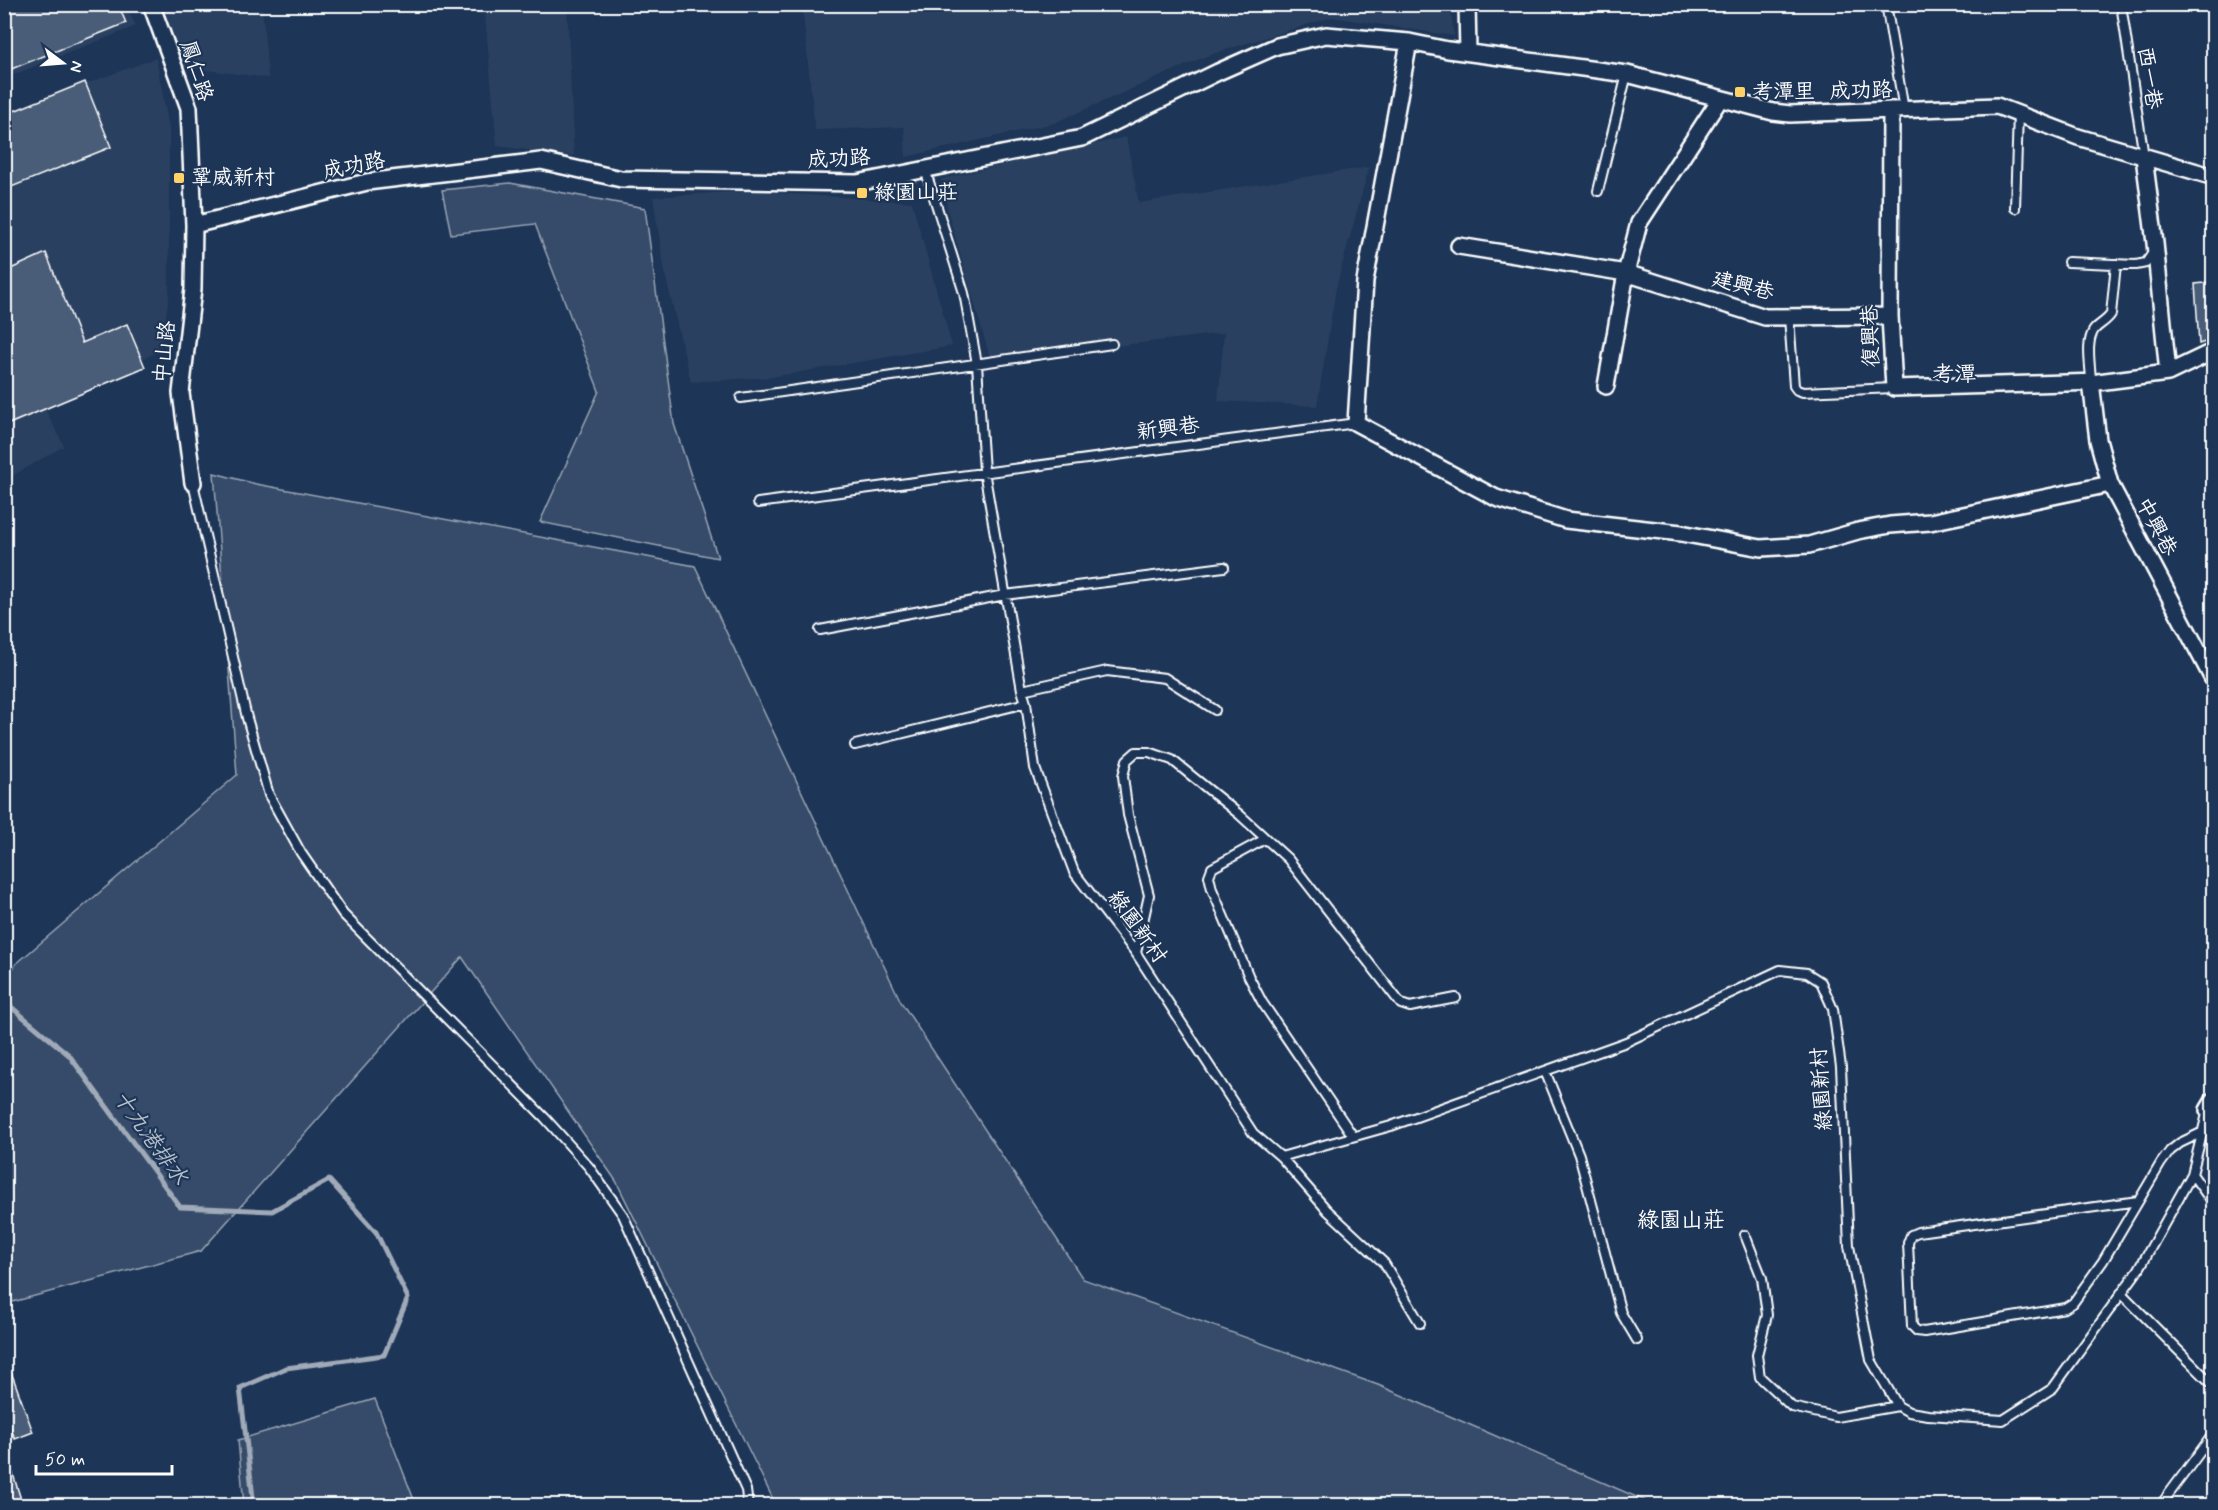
<svg xmlns="http://www.w3.org/2000/svg" width="2218" height="1510" viewBox="0 0 2218 1510" font-family="Mynerve,'LXGW WenKai TC',sans-serif">
	<style>
		.built { fill: #2a4161 }
		.green { fill: #364b69; stroke: #9aa5b4; stroke-width: 1.5 }
		.lines { fill: none; stroke-linecap: round; stroke-linejoin: round }
		.stream { stroke: #a0aab8; stroke-width: 5 }
		.building { fill: #4a5d79; stroke: #fff; stroke-width: 1.5 }
		.lane-casing { stroke: #fff; stroke-width: 12 }
		.street-casing { stroke: #fff; stroke-width: 20 }
		.lane { stroke: #1d3557; stroke-width: 8 }
		.street { stroke: #1d3557; stroke-width: 15 }
		.poi-dot { fill: #ffd166; stroke: #1d3557; stroke-width: 2 }
		.labels { text-anchor: middle; dominant-baseline: central; stroke-width: 4.5; stroke-linejoin: round; paint-order: stroke }
		.street-label { font-size: 21px; fill: #fff; stroke: #1d3557 }
		.poi-label { font-size: 21px; fill: #fff; stroke: #1d3557; text-anchor: start }
		.neighbourhood-label { font-size: 22px; fill: #fff; stroke: #1d3557 }
		.water-label { font-size: 22px; font-style: italic; fill: #b8c0ca; stroke: #1d3557 }
	</style>
	<rect width="100%" height="100%" fill="#1d3557"/>
	<filter id="ink" filterUnits="userSpaceOnUse"><feTurbulence type="fractalNoise" baseFrequency=".0167" numOctaves="2"/><feDisplacementMap in="SourceGraphic" scale="12" xChannelSelector="R" yChannelSelector="G"/><feConvolveMatrix kernelMatrix="1 2 1 2 8 2 1 2 1" color-interpolation-filters="sRGB"/></filter>
	<g filter="url(#ink)">
		<path class="built" d="M5,5H125L136,26L5,78Z
			M153,5H262L268,78L183,67Z
			M484,5H567L574,156L497,146Z
			M802,5H1442L1450,7L1454,36L1332,17L1209,55L1054,123L906,157L904,127L815,130Z
			M156,58L169,128V297L160,351L43,405L64,446L7,479L4,475V114Z
			M1126,137L1139,203L1369,167L1336,288L1317,406L1218,401L1224,333L991,361L948,212L941,179Z
			M747,191L912,202L952,346L772,377L691,382L665,274L653,197Z"/>
		<path class="green" d="M510,183L645,208L674,424L718,558L540,522L599,391L535,224L451,234L442,190Z
			M214,473L256,484L695,566L901,1002L1083,1279L1378,1385L1655,1505H776L616,1181L462,957L201,1251L5,1304V980L16,964L237,775Z
			M375,1399L416,1505H244L238,1440Z"/>
		<g class="lines">
			<path class="stream" d="M4,1001L69,1055L180,1207L272,1211L329,1180L376,1232L408,1298L384,1355L286,1368L240,1388L254,1506"/>
		</g>
		<path class="building" d="M4,4H118L126,23L4,72Z
			M85,82L111,147L4,190V115Z
			M46,253L82,343L127,324L145,367L4,426V272Z
			M2214,282V339L2199,344L2195,284Z
			M4,1358H6L33,1432L15,1439L4,1411Z
			M8,1458L23,1506H4V1459Z"/>
		<g class="lines">
			<defs>
				<path id="lane" d="M1886,4L1904,110
					M2121,4L2144,157
					M925,169L964,293L977,364L984,471L1022,690L1026,703L1035,768L1074,872L1136,953L1253,1133L1281,1157L1327,1210L1384,1263L1420,1323
					M1598,191L1627,74
					M2015,208L2018,113
					M2068,262L2136,265L2146,263L2154,251
					M1789,317L1794,386L1797,390L1803,392L1894,388
					M2091,382C2091,367 2085,343 2094,330C2099,324 2107,321 2111,314L2116,264
					M741,398L1112,344
					M193,483L247,718L269,795L301,853L343,914L545,1118L589,1167L623,1215L746,1490L748,1506
					M758,503L1356,423
					M820,630L1005,595L1224,567
					M1022,690L1107,671L1165,678L1215,710
					M855,745L1026,703
					M1265,839L1212,868L1209,876L1212,889L1249,977L1262,1002L1353,1136
					M1136,953L1149,895L1128,815L1123,776L1127,760L1136,752H1149L1172,760L1240,815L1288,859L1401,1004L1410,1007L1456,998
					M1545,1071L1579,1155L1621,1313L1637,1340
					M1281,1157L1391,1126L1626,1042L1780,970L1807,973L1821,982L1833,1009L1841,1067L1849,1246L1871,1360L1898,1406L1909,1412L1928,1415L2003,1420L2053,1388L2139,1269L2192,1174L2208,1110
					M2192,1174L2214,1205
					M2138,1201L1918,1232L1911,1235L1908,1243L1912,1326L1917,1331L1924,1332L2065,1308L2073,1303L2103,1261L2161,1163L2170,1151L2180,1143L2203,1132
					M1745,1235L1762,1278L1767,1315L1757,1355L1760,1377L1792,1407L1836,1417L1898,1406
					M2121,1293L2214,1386
					M2160,1506L2214,1433"/>
				<path id="street" d="M151,4L189,108L194,225L193,289L181,393L193,483
					M1467,4L1468,52
					M1409,42L1365,281L1356,423L1496,498L1566,520L1681,533L1761,548L1809,545L1858,531L1890,525L1930,522L2110,484
					M1891,110L1890,316L1894,388L2098,382L2168,373L2214,351
					M2144,157L2155,243L2168,373
					M194,225L367,182L541,161L621,179L857,183L1082,138L1218,72L1277,46L1326,35L1409,42L1448,50L1627,74L1773,112L1790,114L1997,106L2078,137L2214,177
					M1459,246L1626,273L1765,317L1890,316
					M2091,382L2098,440L2110,484L2214,681
					M1606,386L1626,273L1639,223L1720,99
					M2208,1110L2214,1100"/>
			</defs>
			<use href="#lane" class="lane-casing"/>
			<use href="#street" class="street-casing"/>
			<use href="#lane" class="lane"/>
			<use href="#street" class="street"/>
		</g>
	</g>
	<g class="poi-dot">
		<rect x="1734" y="86" width="12" height="12" rx="3"/>
		<rect x="173" y="172" width="12" height="12" rx="3"/>
		<rect x="856" y="187" width="12" height="12" rx="3"/>
	</g>
	<g class="labels">
		<g class="street-label">
			<text transform="translate(196 71) rotate(72)">鳳仁路</text>
			<text transform="translate(2149 78) rotate(81)">西一巷</text>
			<text transform="translate(1861 91) rotate(-2)">成功路</text>
			<text transform="translate(839 159) rotate(-3)">成功路</text>
			<text transform="translate(354 166) rotate(-11)">成功路</text>
			<text transform="translate(1743 286) rotate(14)">建興巷</text>
			<text transform="translate(1871 336) rotate(-92)">復興巷</text>
			<text transform="translate(165 352) rotate(-84)">中山路</text>
			<text transform="translate(1168 429) rotate(-7)">新興巷</text>
			<text transform="translate(2156 527) rotate(62)">中興巷</text>
			<text transform="translate(1137 927) rotate(54)">綠園新村</text>
			<text transform="translate(1822 1089) rotate(-94)">綠園新村</text>
		</g>
		<g class="poi-label">
			<text x="1752" y="92">考潭里</text>
			<text x="191" y="178">鞏威新村</text>
			<text x="874" y="193">綠園山莊</text>
		</g>
		<g class="neighbourhood-label">
			<text x="1954" y="375">考潭</text>
			<text x="1681" y="1221">綠園山莊</text>
		</g>
		<g class="water-label">
			<text transform="translate(150 1138) rotate(54)">十九港排水</text>
		</g>
	</g>
	<rect width="2218" height="1510" fill="none" stroke="#1d3557" stroke-width="24"/>
	<rect x="12" y="12" width="2194" height="1486" fill="none" stroke="#fff" stroke-width="2" filter="url(#ink)"/>
	<g transform="translate(63 63) rotate(106)" stroke="#1d3557" stroke-width="4.5" paint-order="stroke">
	<path d="M0-4.5L10 22L0 15L-10 22Z" fill="#ffffff"/>
	<text y="-9" font-size="16" font-weight="bold" text-anchor="middle" fill="#ffffff">N</text>
	</g>
	<path d="M36 1465v9h136v-9" fill="none" stroke="#ffffff" stroke-width="3"/>
	<text x="45" y="1465" font-size="18" fill="#ffffff" stroke="#1d3557" stroke-width="4.5" paint-order="stroke">50 m</text>
</svg>
